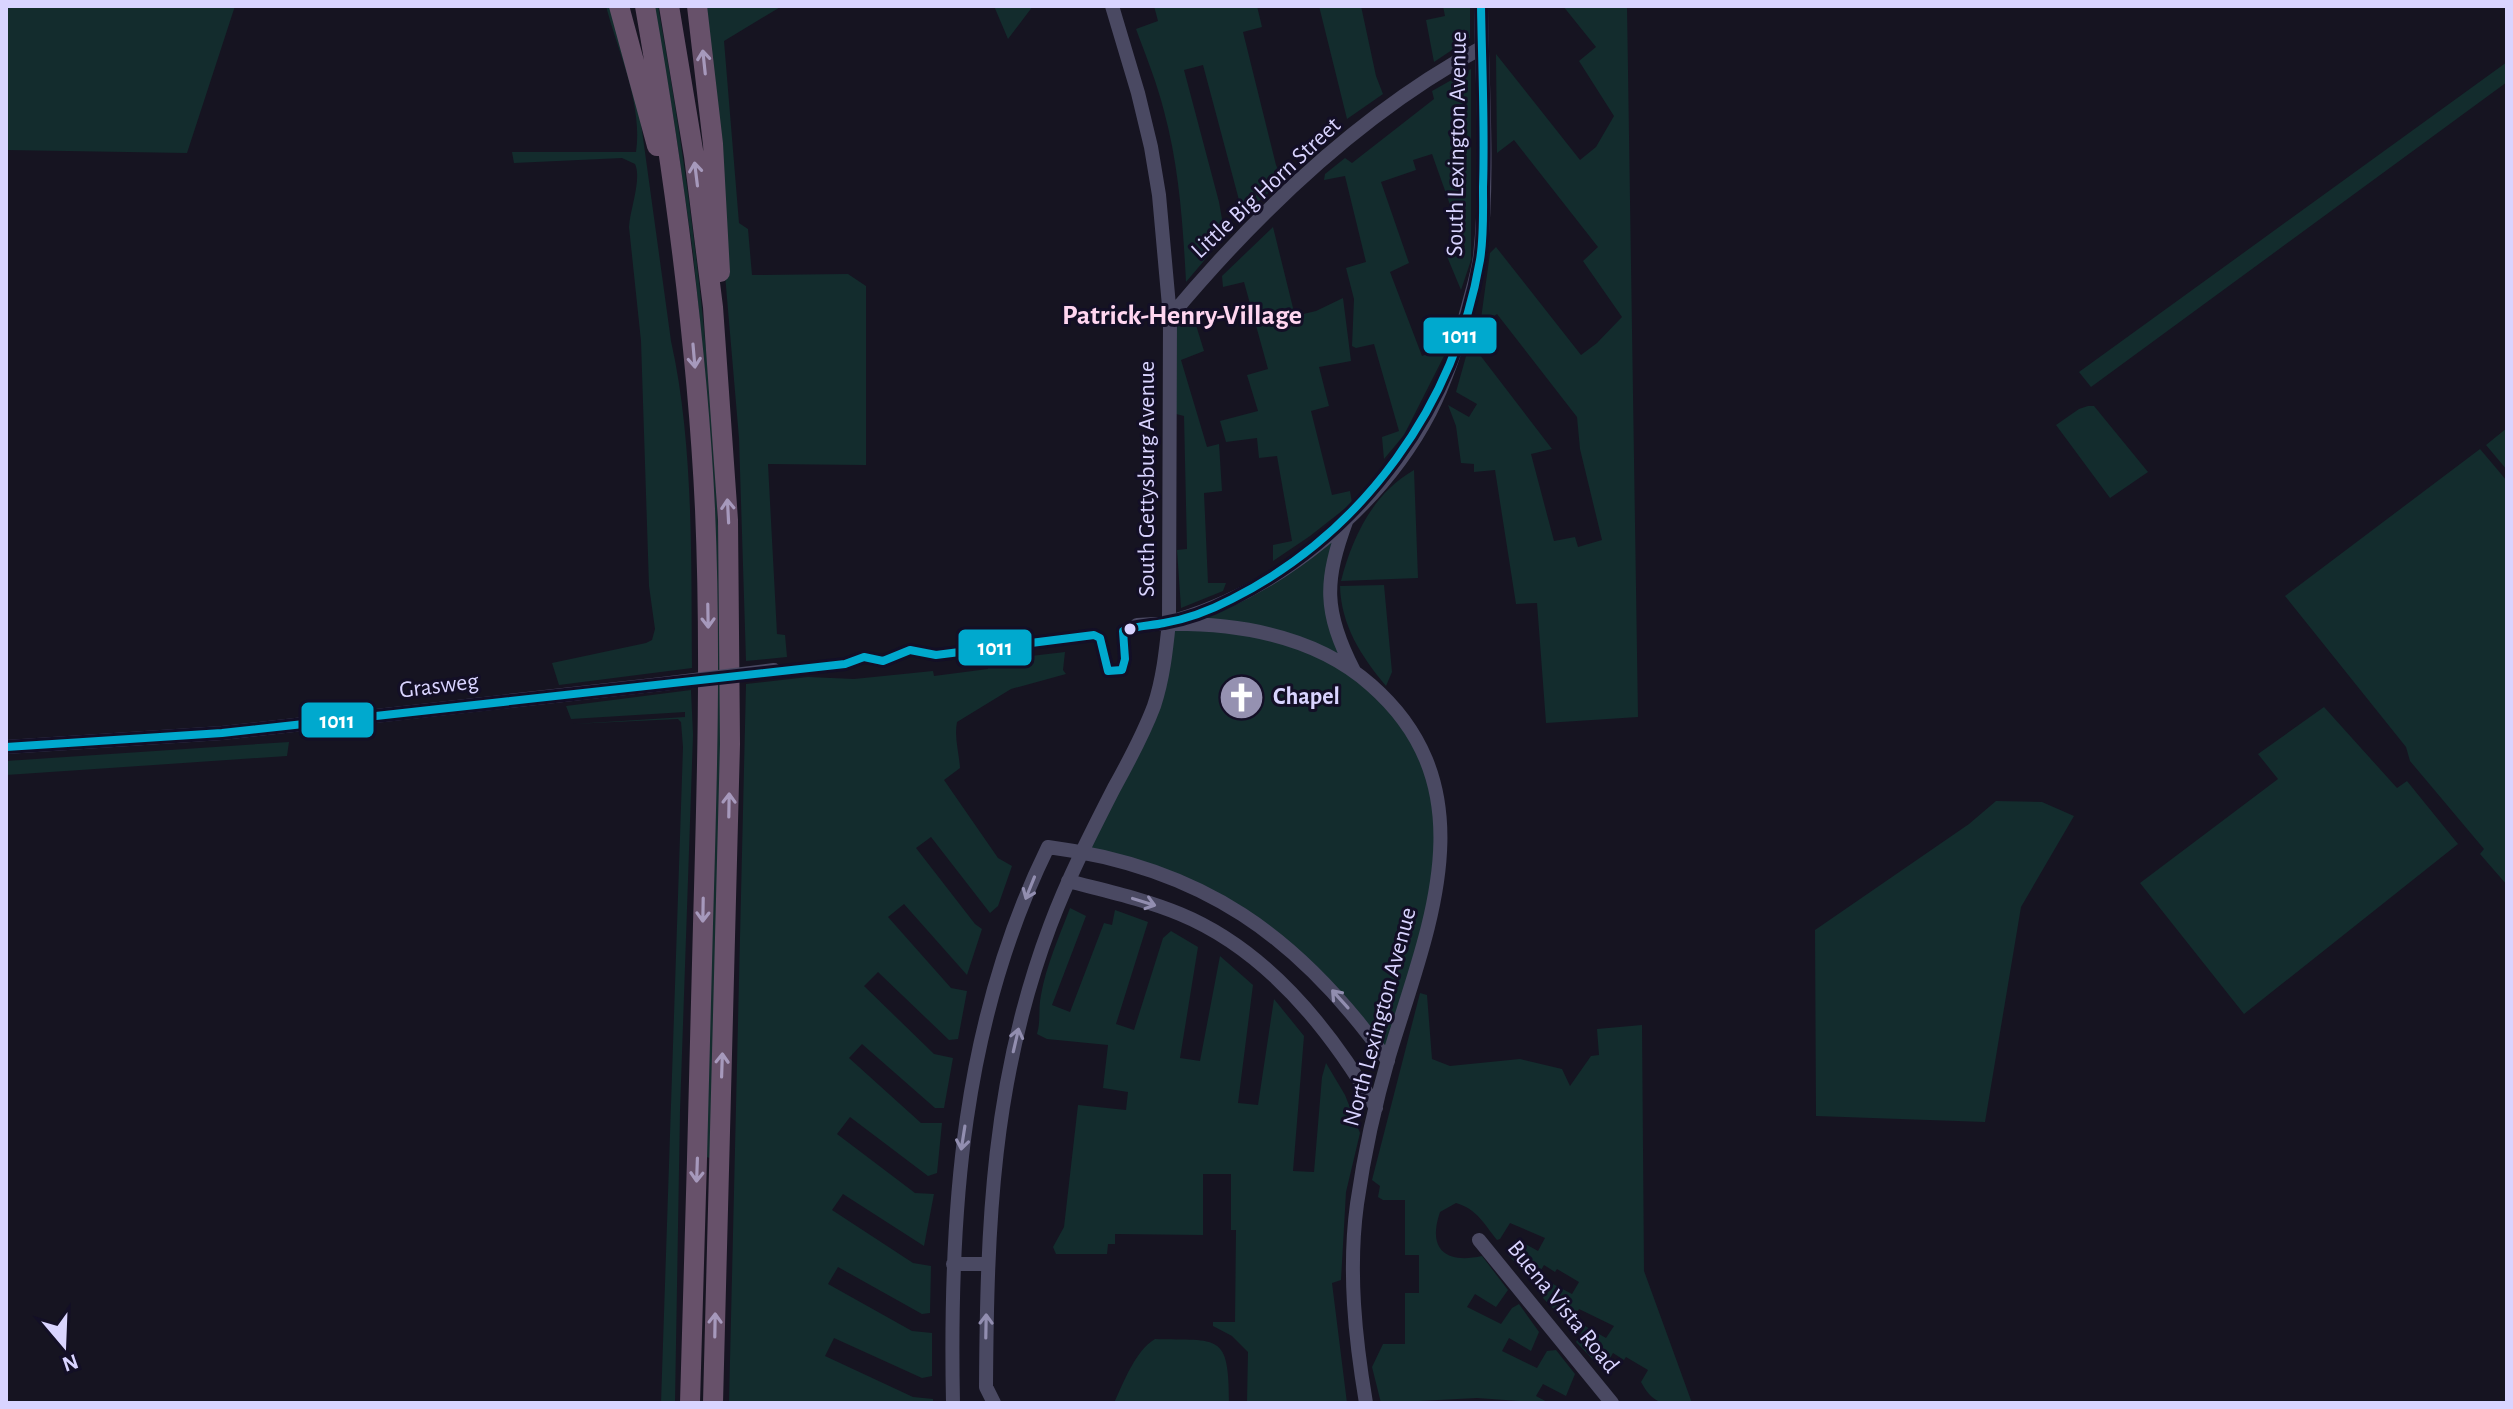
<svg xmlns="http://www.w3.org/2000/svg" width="2513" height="1409" viewBox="0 0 2513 1409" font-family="'Alegreya Sans',sans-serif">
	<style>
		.green { fill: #132c2d }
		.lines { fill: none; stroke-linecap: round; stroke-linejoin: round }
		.minor { stroke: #4a4962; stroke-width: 14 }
		.highway { stroke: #67516a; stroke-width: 20 }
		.minor-bridge { stroke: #4a4962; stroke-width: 14 }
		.bus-1-casing { stroke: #130f26; stroke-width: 14 }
		.bus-1 { stroke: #00a9ce; stroke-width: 8 }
		.oneway { stroke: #a699bc }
		.oneway2 { stroke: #928eb0 }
		.bus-dot { fill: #d9d4ff; stroke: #130f26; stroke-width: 3 }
		.labels { text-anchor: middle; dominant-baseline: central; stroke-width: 6; stroke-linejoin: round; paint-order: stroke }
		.street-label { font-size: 24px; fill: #d9d4ff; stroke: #130f26 }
		.poi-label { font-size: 24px; font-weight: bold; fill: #d9d4ff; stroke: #130f26; text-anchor: start }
		.quarter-label { font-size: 28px; font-weight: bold; fill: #ffd6f0; stroke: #130f26 }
		.line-badge { stroke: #130f26; stroke-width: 3 }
		.badge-label { font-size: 22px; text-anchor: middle; font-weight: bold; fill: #fff }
	</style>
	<rect width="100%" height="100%" fill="#161421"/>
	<path class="green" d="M6,6H235L187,153L6,150Z
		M606,6H614L640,116L671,341C694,444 691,562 692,668L559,685L552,663L646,643L652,640L655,629L649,586L641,341L629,227C630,209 642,179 635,164L622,158L514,163L512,152H636C643,104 618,52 606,6Z
		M654,6H658C691,187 713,369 719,553C727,754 715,957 710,1158L706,1157L707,394L693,253L674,121Z
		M702,6H782L724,41L739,223L748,229L752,275L848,274L866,286V465L768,464L777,634L785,635L787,657L746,661L739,438Z
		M994,6H1033L1008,39Z
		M1154,6H1257L1262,27L1243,32L1276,165L1283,180L1243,215L1203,65L1184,70L1219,202L1225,236L1186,282C1183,225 1179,166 1164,111C1157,83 1146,56 1136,29L1158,21Z
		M1319,6H1361L1376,76L1383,94L1347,119Z
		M1443,6H1470V38L1434,62L1426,20L1445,16Z
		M1563,6H1627L1638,717L1546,723L1537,603L1516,604L1495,470L1474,472V464L1461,463L1456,426L1448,405L1469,417L1477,404L1456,392L1470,342L1552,449L1531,454L1554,541L1575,537L1578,547L1602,540L1580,449L1577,417L1497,314L1480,326L1490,253L1496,247L1581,355L1597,343L1622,317L1583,261L1598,247L1514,140L1497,153L1496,54L1580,160L1596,147L1614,116L1579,61L1596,47Z
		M2507,62V82L2091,387L2079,372Z
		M1471,69V260L1461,290L1446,254L1465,247L1432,154L1413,160L1416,170L1381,182L1409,263L1390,272L1422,356L1442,349L1444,356L1404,435L1384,459L1382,437L1399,431L1374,344L1356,348L1352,346L1354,299L1346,268L1366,262L1345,176L1324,180L1325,174L1345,158L1352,163L1434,99L1432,91Z
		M1273,227L1295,316L1316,311L1343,298L1351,361L1319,367L1329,406L1311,411L1332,495L1350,491L1352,503L1310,536L1273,561V545L1292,541L1277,456L1259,458L1257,438L1226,442L1220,421L1258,411L1247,375L1268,369L1244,282L1223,287L1222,276Z
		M1192,312L1204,351L1181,360L1207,447L1219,444L1222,491L1204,493L1208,583H1226L1223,591L1181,608L1177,550L1187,549L1184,416L1176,414L1177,327Z
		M2088,406H2094L2148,472L2110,498L2056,425L2079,409Z
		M2507,428V470L2486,445Z
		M2480,449L2507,481V885L2480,854L2484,849L2410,761L2406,747L2285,596Z
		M1414,470L1418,578L1341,581C1352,538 1373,493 1414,470Z
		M1348,517L1329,581L1346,656L1380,693L1432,772L1439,870L1388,1061L1346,1005L1219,899L1082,852L1144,731L1169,622L1252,588Z
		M1384,585L1392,672L1386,686C1361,656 1341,625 1340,586Z
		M1065,652L1063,670L1066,674L1011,689L957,722C954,738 959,752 960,768L944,780L998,858L1012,866L998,906L990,913L931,837L916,848L975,924L982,929L967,975L904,904L888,917L951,988L967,991L958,1039L949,1040L878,972L864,986L934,1054L953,1058L944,1108H935L862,1044L849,1058L921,1123H942L937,1173L928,1176L850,1117L837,1134L915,1193L934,1194L924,1246L843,1194L832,1210L913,1263L931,1266L930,1313L922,1314L838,1267L828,1284L912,1331L932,1333V1376L922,1378L834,1338L825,1356L913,1397L933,1399V1403H729L746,684L808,677L854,679L933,671L934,676L988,669L987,661Z
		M691,690L693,735L680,1111L675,1403H661L683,747L681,722L678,719L573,724L685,717V712L571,719L566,706Z
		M2324,707L2397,788L2407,781L2458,844L2244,1014L2140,883L2278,779L2258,754Z
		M289,742L287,756L6,775V761Z
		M1996,801L2042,802L2074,816L2021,907L1985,1122L1816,1116L1815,930L1969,824Z
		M1070,908L1086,916L1052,1005L1070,1012L1104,923L1112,925L1115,910L1148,922L1116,1024L1134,1030L1163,938L1171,931L1198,947L1180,1058L1200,1061L1220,956L1253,985L1238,1103L1258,1105L1274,999L1304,1036L1293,1171L1314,1172L1322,1077L1326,1063L1345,1095L1360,1133L1346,1192L1341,1280L1332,1283L1347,1403H1247L1248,1352L1232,1336L1213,1326V1322H1235L1236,1230H1231V1174H1203V1235L1115,1234V1244H1108L1107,1254H1056L1053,1247L1064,1227L1078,1105L1126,1110L1128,1092L1103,1088L1108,1045L1047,1039L1037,1034C1041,1021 1038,1009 1041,995C1046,966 1059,937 1070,908Z
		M1420,993L1427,995L1432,1059L1450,1066L1520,1059L1562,1069L1570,1086L1591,1056L1599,1055L1597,1029L1642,1025L1644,1271L1692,1403C1666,1403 1655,1408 1641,1382L1648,1370L1626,1357L1624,1360L1613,1353L1603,1370L1576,1342L1585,1326L1606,1338L1614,1326L1579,1309L1569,1325L1543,1298L1549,1282L1572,1294L1579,1282L1557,1269L1555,1272L1544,1265L1534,1282L1508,1255L1516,1239L1538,1251L1545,1238L1510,1223L1500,1239L1497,1240C1484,1224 1477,1209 1456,1203L1440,1212C1427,1250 1446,1264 1482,1256L1508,1290L1496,1307L1475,1294L1467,1307L1501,1324L1512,1308L1519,1304L1539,1332L1531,1351L1509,1338L1502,1351L1537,1368L1547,1351L1556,1350L1575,1374L1566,1396L1543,1384L1536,1396L1549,1403L1477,1398L1381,1403L1372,1367L1383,1344H1405V1293H1419V1255H1405V1200H1383L1378,1197L1380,1186L1372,1180Z
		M1155,1339C1219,1341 1229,1332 1229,1403H1114C1124,1382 1135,1351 1155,1339Z"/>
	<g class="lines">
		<path class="minor" d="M1170,317C1256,214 1362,112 1481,48
			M1347,519C1324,581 1323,611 1354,671
			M1177,620C1280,589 1380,508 1430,412C1448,377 1459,341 1469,303C1473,288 1478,272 1480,256C1489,173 1482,89 1481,6
			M1137,625C1218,620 1308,629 1371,685C1491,790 1427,930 1389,1056C1375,1104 1364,1155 1357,1204C1348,1270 1355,1338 1366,1403
			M6,747L222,733L662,684
			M1068,881C1106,891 1144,899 1180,914C1267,950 1330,1029 1376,1108
			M1479,1240L1612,1403
			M953,1264H987
			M953,1403C949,1212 962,1022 1048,847C1202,867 1299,936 1388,1061
			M994,1403L986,1387C987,1225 992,1080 1050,926C1068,878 1091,833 1114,788C1129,761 1143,735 1154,706C1163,679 1166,651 1169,622L1170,317L1159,195L1151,147L1138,93L1112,6"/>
		<path class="highway" d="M619,6L657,146
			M645,6C674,173 697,340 705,509C711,648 707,786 703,924C699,1084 695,1243 690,1403
			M669,6L694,156L713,307L728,520L730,744L713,1403
			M697,6L713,144L720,272"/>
		<path class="minor-bridge" d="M662,684L774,670"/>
		<defs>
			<path id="bus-1" d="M6,747L222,733L845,664L864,657L883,661L910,650L936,655L1094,635L1100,638L1108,671L1122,670L1125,659L1123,631C1137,625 1150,626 1164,623C1188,619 1211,610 1232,599C1364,532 1455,405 1480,260C1484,236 1483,211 1483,187C1485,127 1482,66 1481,6"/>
		</defs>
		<use href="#bus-1" class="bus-1-casing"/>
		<use href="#bus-1" class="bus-1"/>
	</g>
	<defs><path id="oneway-shaft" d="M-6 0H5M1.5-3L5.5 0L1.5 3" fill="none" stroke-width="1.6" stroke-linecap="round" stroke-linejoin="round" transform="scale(2)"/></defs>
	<g class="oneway">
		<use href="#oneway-shaft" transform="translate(704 62) rotate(-96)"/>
		<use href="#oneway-shaft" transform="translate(696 174) rotate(-97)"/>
		<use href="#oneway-shaft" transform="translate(694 356) rotate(85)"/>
		<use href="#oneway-shaft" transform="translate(728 511) rotate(-93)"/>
		<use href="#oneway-shaft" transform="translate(708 616) rotate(89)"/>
		<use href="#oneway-shaft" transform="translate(729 805) rotate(-89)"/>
		<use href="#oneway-shaft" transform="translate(703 910) rotate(91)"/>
		<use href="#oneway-shaft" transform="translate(722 1065) rotate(-88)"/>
		<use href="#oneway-shaft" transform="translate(697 1170) rotate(92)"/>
		<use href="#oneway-shaft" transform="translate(715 1325) rotate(-89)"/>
	</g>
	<g class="oneway2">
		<use href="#oneway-shaft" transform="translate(1030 888) rotate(112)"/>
		<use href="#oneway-shaft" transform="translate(1144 902) rotate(17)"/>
		<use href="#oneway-shaft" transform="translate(1340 999) rotate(-132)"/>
		<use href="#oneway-shaft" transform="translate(1016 1040) rotate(-77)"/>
		<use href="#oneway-shaft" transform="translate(963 1138) rotate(99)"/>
		<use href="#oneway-shaft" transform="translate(986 1326) rotate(-89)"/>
	</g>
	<defs>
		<symbol id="church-disc" viewBox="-11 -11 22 22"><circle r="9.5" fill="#9591b1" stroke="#130f26"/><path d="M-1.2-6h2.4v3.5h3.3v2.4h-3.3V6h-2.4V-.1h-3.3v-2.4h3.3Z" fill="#fff"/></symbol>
	</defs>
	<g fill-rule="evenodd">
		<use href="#church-disc" x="1216" y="672" width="51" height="51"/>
	</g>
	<circle class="bus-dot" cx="1130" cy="629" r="7"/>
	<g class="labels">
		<g class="street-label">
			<text transform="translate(1457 144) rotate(-89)">South Lexington Avenue</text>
			<text transform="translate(1266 188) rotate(-43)">Little Big Horn Street</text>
			<text transform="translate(1147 479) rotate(-90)">South Gettysburg Avenue</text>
			<text transform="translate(439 686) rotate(-7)">Grasweg</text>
			<text transform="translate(1380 1017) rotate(-75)">North Lexington Avenue</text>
			<text transform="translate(1563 1307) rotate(51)">Buena Vista Road</text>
		</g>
		<g class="poi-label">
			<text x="1273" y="697">Chapel</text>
		</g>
		<g class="quarter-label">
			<text x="1182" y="316">Patrick-Henry-Village</text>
		</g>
	</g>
	<g class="line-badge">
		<rect x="1422" y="316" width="76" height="39" rx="8" fill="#00a9ce"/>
		<rect x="957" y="628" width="76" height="39" rx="8" fill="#00a9ce"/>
		<rect x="300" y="701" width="75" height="38" rx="8" fill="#00a9ce"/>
	</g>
	<g class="badge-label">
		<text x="1460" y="343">1011</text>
		<text x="995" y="655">1011</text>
		<text x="337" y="728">1011</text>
	</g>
	<rect width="2513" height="1409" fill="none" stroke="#d9d4ff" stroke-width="16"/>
	<g transform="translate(64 1345) rotate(161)" stroke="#130f26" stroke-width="6" paint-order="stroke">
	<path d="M0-6L14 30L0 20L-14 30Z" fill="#d9d4ff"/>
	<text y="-12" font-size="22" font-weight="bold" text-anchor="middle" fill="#d9d4ff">N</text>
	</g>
</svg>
